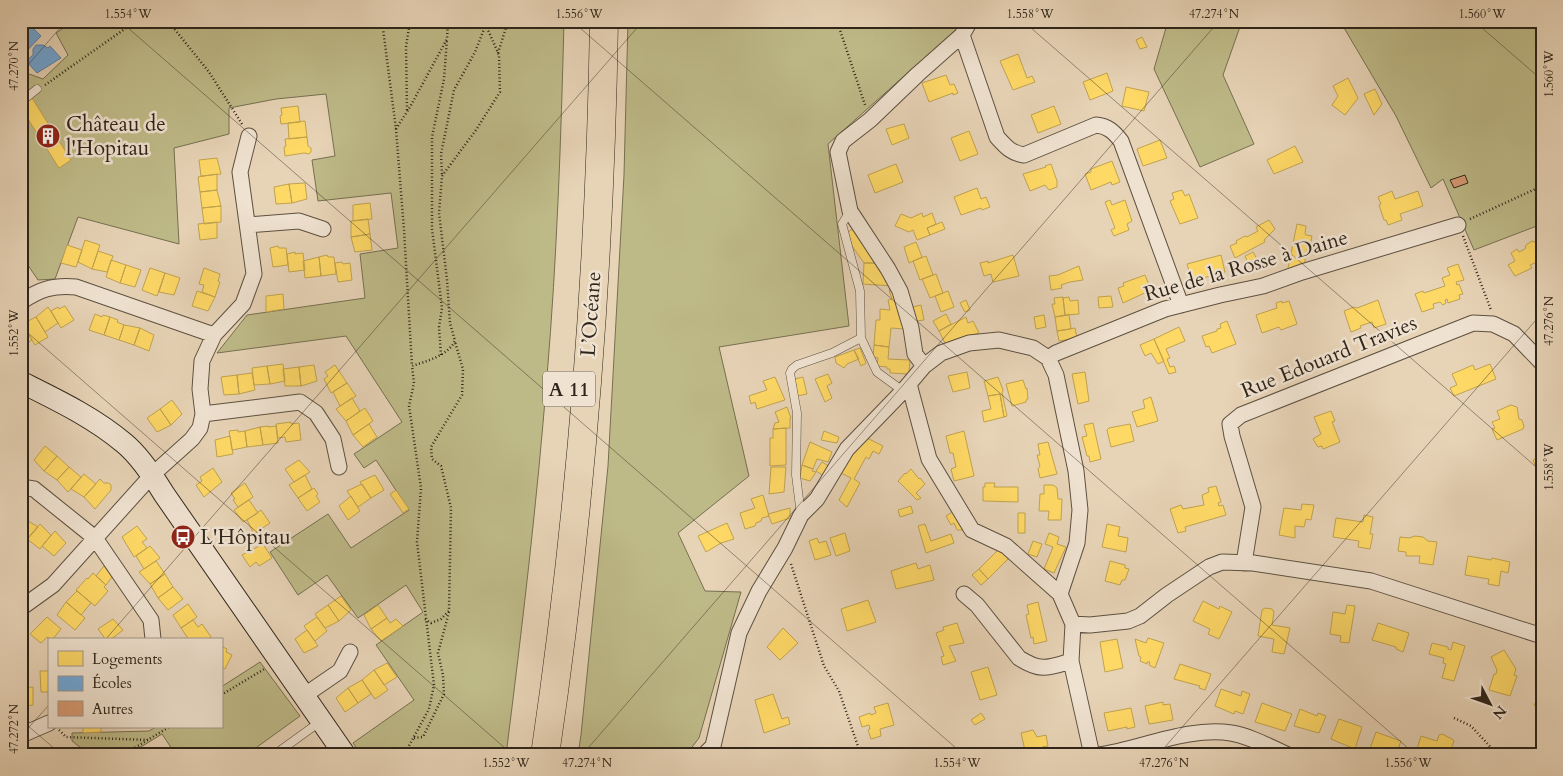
<svg xmlns="http://www.w3.org/2000/svg" width="1563" height="776" viewBox="0 0 1563 776" font-family="Cardo,serif">
	<style>
		.green { fill: #beba88; stroke: #767051 }
		.homes { fill: #ffd966; stroke: #c1a34f }
		.schools { fill: #6fa8dc; stroke: #5c81a2 }
		.building { fill: #d89a73; stroke: #2f251a }
		.lines { fill: none; stroke-linecap: round; stroke-linejoin: round }
		.lane-casing { stroke: #5d5041; stroke-width: 9 }
		.street-casing { stroke: #5d5041; stroke-width: 17 }
		.secondary-casing { stroke: #2f251a; stroke-width: 23 }
		.highway-casing { stroke: #2f251a; stroke-width: 29 }
		.path { stroke: #2f251a; stroke-width: 2.5; stroke-dasharray: 1 2.5; stroke-linecap: butt }
		.lane { stroke: #efe2d0; stroke-width: 8 }
		.street { stroke: #efe2d0; stroke-width: 15 }
		.secondary { stroke: #efe2d0; stroke-width: 21 }
		.highway { stroke: #e7d3b6; stroke-width: 28 }
		.ticks { fill: none; stroke: #2f251a; stroke-width: 1; stroke-opacity: 0.45 }
		.labels { text-anchor: middle; dominant-baseline: central; stroke-width: 5; stroke-linejoin: round; paint-order: stroke }
		.shield { fill: #efe2d0; stroke: #695e51; stroke-width: 1 }
		.shield-label { font-size: 20px; font-weight: bold; fill: #2f251a }
		.poi-label { font-size: 21px; fill: #2f251a; stroke: #efe2d0; text-anchor: start }
		.street-label { font-size: 21px; fill: #2f251a; stroke: #efe2d0 }
		.neatline { fill: none; stroke: #2f251a; stroke-width: 2 }
		.ticks-label { font-size: 12px; text-anchor: middle; fill: #2f251a }
	</style>
	<rect width="100%" height="100%" fill="#e7d3b6"/>
	<filter id="stains"><feTurbulence type="fractalNoise" baseFrequency=".004" numOctaves="4"/><feColorMatrix values="0 0 0 0 .2 0 0 0 0 .09 0 0 0 0 .02 0 0 0 .5 -.17"/></filter>
	<radialGradient id="worn" r=".72"><stop offset=".6" stop-color="#630" stop-opacity="0"/><stop offset="1" stop-color="#630" stop-opacity=".3"/></radialGradient>
	<path class="green" d="M74,21H564C561,139 557,258 547,376C537,502 522,629 506,755H361L353,743L414,700L376,645L423,612L406,585L358,618L327,575L298,595L270,552L328,514L351,548L409,510L376,460L364,468L354,454L402,422L346,336L217,353L247,315L365,298L360,254L398,248L391,193L318,201L312,160L335,156L326,94L276,99L229,108V134L174,148L179,244L78,217L55,279L38,280L21,255V71L43,79L68,55L56,33Z
		M628,21H976L959,27L828,144L849,326L719,347L749,476L678,533L705,591L741,592L699,738L686,755H578L581,735L608,466L624,175Z
		M1168,21H1242L1223,75L1254,144L1200,167L1154,69Z
		M1340,21H1542V224L1474,250L1443,179L1431,188L1396,116Z
		M260,662L300,716L246,755H176L162,734L128,755H90L72,741V733L149,731L156,727H221V687Z"/>
	<path class="homes" d="M1142,37L1147,47L1140,49L1136,40Z
		M1018,54L1027,78L1032,76L1035,82L1013,90L1000,61Z
		M1107,73L1113,91L1090,100L1083,82Z
		M946,75L950,85L954,84L958,93L953,95V93L929,102L922,83Z
		M1348,78L1358,98L1345,115L1332,105L1338,96L1333,86Z
		M1126,87L1149,92L1144,111L1122,106Z
		M1375,89L1382,104L1374,115L1364,94Z
		M32,98L71,160L59,168L21,108V105Z
		M298,106L300,122L281,124L280,116L282,115L281,108Z
		M1054,106L1061,124L1038,133L1031,115Z
		M305,121L307,137L289,139L288,123Z
		M904,124L909,138L892,145L886,129Z
		M969,131L978,154L960,161L951,138Z
		M307,137L308,146L311,148V152L309,154L304,153L285,156L284,147L286,146L285,139Z
		M1160,140L1167,158L1143,166L1137,149Z
		M1295,146L1303,162L1274,174L1267,160Z
		M217,158L221,174L201,176L199,160Z
		M1112,161L1120,182L1112,185L1111,182L1091,190L1085,174L1091,172V169Z
		M896,164L903,182L875,193L868,175Z
		M1051,164L1057,181V187L1049,190L1045,185L1030,191L1023,174L1046,167L1045,166Z
		M217,174V190L200,192L198,177Z
		M305,183L307,199L292,203L289,184Z
		M289,184L292,203L276,204L274,187Z
		M977,188L981,199L986,197L990,207L982,210L981,208L961,215L954,197Z
		M217,190L221,206L202,208L200,192Z
		M1182,190L1185,196L1189,194L1198,218L1180,224L1170,201L1174,199L1172,193Z
		M1392,191L1395,199L1418,191L1423,206L1400,214L1402,220L1388,225L1386,220H1384L1379,205L1381,204L1378,197Z
		M1110,200L1112,205L1125,200L1132,221L1127,224L1129,230L1114,236L1111,230L1115,228L1105,202Z
		M370,203L372,219L353,221V205Z
		M221,206V222L204,224L202,208Z
		M922,213L923,217L932,213L936,224L927,228L930,235L917,240L913,230L909,232L895,226L901,214L911,218Z
		M368,219L370,234L351,237V221Z
		M1269,220L1275,229L1264,240L1265,242L1235,258L1230,246L1237,243L1236,241L1245,236L1247,237L1258,231L1256,227Z
		M217,222V238L200,240L198,224Z
		M942,222L945,229L930,235L927,228Z
		M1297,224L1306,226L1305,233L1306,235L1312,236L1310,246L1308,245L1304,266L1291,271L1288,268Z
		M853,229L877,263H864L852,246L848,232Z
		M370,234L372,250L355,252L351,237Z
		M85,240L100,245L92,269L78,262Z
		M1532,241L1535,242L1539,250L1542,249V260L1530,265L1532,268L1515,276L1508,265L1515,261L1511,253L1517,249L1519,252L1525,249L1526,245Z
		M916,242L922,257L909,263L904,247Z
		M67,245L82,250L76,267L61,263Z
		M278,246L279,248H286L288,265L273,267L270,248Z
		M98,251L113,256L107,272L92,269Z
		M295,252V254L303,253L305,270L289,272L287,254Z
		M1253,252L1257,259L1248,263L1245,256Z
		M327,255L328,257H334L336,274L321,276L319,257Z
		M1013,255L1019,276L993,282L991,274L984,276L980,263L988,261V263Z
		M1221,255L1225,272L1192,281L1187,264Z
		M926,256L933,275L920,280L913,261Z
		M319,257L321,276L305,278L303,261Z
		M111,260L126,265L120,283L106,277Z
		M342,262L343,264L350,263L352,280L338,282L335,263Z
		M864,263H877L893,286L863,284Z
		M1458,264L1464,280L1456,282L1457,285L1459,284L1463,294L1459,295L1460,299L1448,303L1447,299L1445,300L1446,303L1443,305L1440,302L1433,304L1434,308L1422,312L1415,294L1423,291L1424,293L1445,286L1442,278L1450,275L1447,268Z
		M126,265L141,270L135,287L120,283Z
		M1079,266L1083,280L1070,282L1061,285L1062,288L1051,290L1049,276L1058,275Z
		M150,268L165,273L157,296L142,290Z
		M204,268L220,274L218,281L220,282L215,297L202,292L204,285L199,284Z
		M165,273L180,278L174,295L159,292Z
		M936,274L943,293L930,298L922,279Z
		M1145,275L1151,290L1123,303L1118,288L1124,286L1123,283Z
		M894,288L905,329L891,328L889,347L874,345L876,320H880V309L890,310L888,300L892,299L889,290Z
		M197,291L215,297L208,311L192,306Z
		M948,291L954,307L941,312L935,296Z
		M283,294L284,309L266,312V296Z
		M1111,296L1113,307L1099,308L1098,297Z
		M1063,297L1065,315L1055,317L1052,304H1055L1054,298Z
		M1069,297L1070,301L1078,300L1079,314L1065,315L1063,298Z
		M966,300L970,310L965,312L960,303Z
		M1378,300L1386,324L1374,328L1372,322L1360,326L1361,328L1351,332L1344,311L1354,307L1357,308Z
		M1282,301V303L1289,301L1297,324L1281,330L1279,327L1262,333L1256,315L1277,308L1276,303Z
		M921,305L924,320L916,321L913,307Z
		M65,306L74,320L61,328L51,311L58,307L59,309Z
		M48,307L58,323L45,332L36,317Z
		M95,314L102,317L103,315L110,317L104,335L89,330Z
		M946,314L951,324L939,331L933,321Z
		M1044,315L1046,327L1036,329L1034,317Z
		M1069,315L1071,329L1057,331L1055,317Z
		M36,317L48,337L35,345L22,324Z
		M110,317L118,320L117,322L124,325L119,340L104,335Z
		M966,317L968,323L973,321L979,333L945,343L939,331Z
		M1227,321L1236,344L1212,353L1209,346L1206,347L1202,336L1217,331V329L1221,328L1220,324Z
		M22,324L32,340L21,346V324Z
		M124,325L140,328L134,345L119,340Z
		M1179,327L1185,341L1166,349L1170,358L1167,359L1170,367L1174,366L1176,372L1169,374L1154,339Z
		M140,328L154,335L149,351L134,345Z
		M1075,328L1077,338L1059,341L1057,331Z
		M1154,339L1164,361L1158,364L1151,353L1145,356L1140,345Z
		M874,345L889,347L888,359L910,360L909,374L890,373V369H887V367L877,366L878,358L873,357Z
		M860,348L866,363L861,366L854,350Z
		M854,350L859,359L847,364L844,368L836,363L835,357Z
		M283,364L285,381L270,384L267,366Z
		M1490,364L1496,379L1454,396L1450,388L1457,385L1452,374L1473,365L1475,370Z
		M314,365L317,381L301,386L299,367Z
		M335,365L347,383L331,393L324,379L328,376L325,372Z
		M267,366L270,384L254,385L252,368Z
		M299,367L301,386H285L283,369Z
		M967,372L970,388L953,392L948,376Z
		M1085,372L1089,401L1078,404L1072,374Z
		M252,373L255,390L239,394L237,375Z
		M828,374L832,383L827,386L832,398L825,402L815,379Z
		M237,375L239,394L224,395L221,377Z
		M775,377L785,400L757,409L755,402L751,404L749,396L767,390L763,381Z
		M803,377L807,394L797,396L795,379Z
		M998,377L1003,390L1002,393L1007,416L1004,417L1000,394L988,396L984,381Z
		M1023,380L1026,389L1027,388L1028,399L1026,400V402L1012,406L1006,384Z
		M347,383L356,396L340,406L333,392Z
		M1000,394L1004,417L984,422L982,411L991,409L988,396Z
		M1151,397L1158,421L1137,427L1132,412L1145,408L1143,400Z
		M352,398L360,411L346,421L336,409Z
		M172,400L182,414L171,425L160,409Z
		M1511,405L1517,407L1519,419L1522,420L1524,426L1523,429L1497,440L1492,429L1495,428L1492,422L1500,419L1497,411Z
		M787,407L791,418H790V428L773,429L775,423L779,422L775,412Z
		M365,408L373,421L353,435L346,421Z
		M160,409L171,425L157,432L147,418Z
		M1331,411L1335,421L1332,422L1340,442L1323,449L1322,446L1318,447L1313,439L1321,434L1314,417Z
		M291,422V424L299,423L301,440L286,442L285,437L278,438L276,424Z
		M1093,423L1101,459L1090,462L1089,456H1087L1082,437L1087,436L1084,425Z
		M369,424L377,437L363,447L353,435Z
		M1130,424L1134,441L1111,447L1107,430L1109,428Z
		M268,426V427L276,426L278,443L263,445L260,427Z
		M260,427L263,445L247,447L245,431Z
		M786,428V465L770,466V438H773V429Z
		M238,430V432L245,431L247,447L232,450L229,431Z
		M824,431L839,437L837,443L821,440Z
		M964,431L974,476L954,481L951,469L956,467L953,453H950L946,436Z
		M230,436L233,454L217,457L215,440Z
		M865,437L883,446L879,454L873,451L869,459L866,457L854,479L860,483L847,507L839,500L851,478L841,473L852,451Z
		M810,442L832,452L828,462L817,459L813,469L802,465Z
		M1048,442L1057,474L1040,478L1038,469L1040,466L1037,455H1040L1038,444Z
		M45,446L57,456L44,471L34,460Z
		M57,456L69,467L57,480L44,471Z
		M1542,456V467L1537,469L1533,460Z
		M299,460L310,472L294,482L285,469Z
		M822,462L830,467L824,476L816,471Z
		M802,465L813,469L812,471L816,472L810,481L800,478Z
		M69,467L81,477L68,492L57,480Z
		M771,467H786L784,492L769,494Z
		M213,468L222,482L204,497L196,485L202,481L200,477Z
		M911,469L919,479L920,478L925,484L916,493L921,498L917,500L898,481L905,473L906,474Z
		M84,474L96,484L84,497L71,489Z
		M305,475L312,489L298,498L289,485Z
		M375,475L384,490L371,498L360,482Z
		M100,479L104,483H109L111,485V490L95,509L84,497Z
		M245,483L253,497L238,507L233,500L235,499L231,493Z
		M985,483H995L994,487H1018V502L983,501V487H985Z
		M362,484L371,498L358,507L347,491Z
		M1044,485H1053L1057,488L1058,499H1062L1061,520H1048L1049,511H1039L1040,494H1044Z
		M1216,486L1221,502L1218,503L1219,506L1223,505L1226,515L1185,527L1186,531L1178,533L1170,509L1181,505L1183,509L1204,505L1202,495L1209,492L1208,488Z
		M314,488L318,494L316,496L320,502L307,511L298,498Z
		M396,490L409,509L403,513L390,494Z
		M763,495L769,516L762,518L761,521L756,523L755,526L745,529L740,513L755,508L751,499Z
		M351,496L360,511L348,520L339,506Z
		M249,500L258,513L243,522L234,510Z
		M1302,504L1314,505L1311,520L1306,519L1304,527L1295,526V538L1279,535L1284,508L1301,510Z
		M911,506L913,513L900,517L898,510Z
		M790,508V518L772,524L768,514Z
		M261,510L270,523L254,534L247,520Z
		M954,511L965,530H957L954,523L951,525L946,516Z
		M1018,513H1025V533H1018Z
		M1364,515L1373,517L1370,534H1373L1370,549L1358,547L1359,541L1333,537L1336,518L1363,522Z
		M25,519L38,527L25,542L21,539V523Z
		M727,523L734,539L721,543L706,552L698,536Z
		M40,524L51,535L40,549L27,539Z
		M925,524L931,541L951,534L954,543L926,553L918,526Z
		M1107,524L1120,527L1118,536L1128,538L1126,552L1102,547Z
		M137,526L147,539L142,542L147,548L134,557L122,537Z
		M55,531L66,543L54,556L42,546Z
		M845,533L850,551L836,556L830,538Z
		M1049,533L1059,537L1057,544L1066,547L1054,573L1044,569L1053,547L1045,544Z
		M1415,536L1423,537L1428,541L1437,542L1433,565L1419,563L1420,556H1406V552L1398,551L1400,537L1409,538Z
		M817,538L819,543L826,541L831,555L815,560L809,541Z
		M1033,541L1042,544L1037,557L1028,554Z
		M263,544L272,558L259,566L256,562L250,567L242,555Z
		M150,546L160,558L144,569L136,556Z
		M1000,548L1010,557L988,579L979,569Z
		M1468,556L1491,560L1492,558L1510,562L1508,573L1501,571L1499,586L1488,584L1489,579L1465,575Z
		M156,561L165,574L150,584L139,572Z
		M1110,561L1125,565V568L1129,569L1125,580H1122L1120,585L1105,581Z
		M916,563L918,569L930,565L934,580L896,589L891,571Z
		M104,566L112,577L106,585L96,576Z
		M979,569L988,579L981,585L972,575Z
		M93,573L106,585L104,587L108,591L95,606L76,590L87,578L88,579Z
		M165,574L173,587L158,598L150,584Z
		M173,587L183,599L168,610L158,598Z
		M77,591L91,603L81,615L66,602Z
		M341,596L351,610L339,621L328,605Z
		M868,600L876,622L847,631L841,609Z
		M1203,601L1219,609L1220,606L1232,612L1219,639L1208,634L1210,629L1193,621Z
		M66,602L85,618L75,630L57,615Z
		M1038,602L1047,641L1034,644L1033,637L1031,638L1026,615L1029,614L1027,605Z
		M188,604L197,617L181,628L173,615Z
		M328,605L339,621L325,628L315,614Z
		M378,605L387,618L371,629L364,615Z
		M1347,605L1355,606L1349,643L1340,642L1341,636L1330,634L1333,612L1345,614Z
		M1265,608L1272,609L1274,612L1272,625L1290,628L1284,654L1272,652L1274,639L1258,636L1262,610Z
		M47,617L61,629L52,640L47,637L41,643L30,634Z
		M317,617L327,631L315,641L304,626Z
		M387,618L390,623L396,619L403,626L381,641L371,629Z
		M113,619L123,630L110,640H106L98,629Z
		M193,620L198,627L202,624L211,637L207,640H189L181,628Z
		M957,623L964,643L949,646L956,661L943,665L941,657L944,656L936,633L944,630L943,627Z
		M1378,623L1409,633L1403,652L1396,649V647L1372,640Z
		M783,628L798,643L780,660L767,647Z
		M307,630L318,646L304,653L295,639Z
		M1148,638L1164,643L1155,668L1149,665L1150,662H1147V664L1140,661L1141,657L1139,656L1135,639L1146,643Z
		M1117,639L1123,668L1105,672L1100,642Z
		M1453,642L1465,646L1454,681L1442,678L1446,664L1443,663L1444,658L1429,654L1432,643L1448,647V649L1451,650Z
		M221,646L227,649L226,652L232,655L225,669L221,667Z
		M1504,650L1516,669L1514,675L1517,676L1510,696L1489,690L1494,674H1496L1497,670L1491,657Z
		M387,663L397,677L384,685L374,670Z
		M1180,664L1211,674L1205,690L1199,688L1200,686L1174,679Z
		M988,667L997,695L980,700L971,672Z
		M374,670L388,690L375,699L362,680Z
		M40,671H49V695L48,692H41Z
		M362,680L371,694L358,703L348,688Z
		M33,687V705L21,707V688Z
		M348,688L358,703L345,712L336,698Z
		M1221,689L1241,696L1242,691L1250,694L1243,714L1235,711L1234,714L1215,706Z
		M773,694L782,719L788,717L790,724L764,733L755,700Z
		M1542,700V714L1540,715L1534,704Z
		M1163,702V705L1170,704L1173,720L1149,724L1145,706Z
		M888,703L894,725L880,729L881,736L871,739L868,730L870,729L869,725L862,727L859,717L870,713L871,715L876,713L874,707Z
		M1262,703L1292,714L1285,731L1255,722Z
		M1131,708L1135,727L1127,729V727L1108,731L1104,713Z
		M1300,709L1317,716L1318,713L1326,716L1319,733L1294,726Z
		M981,713L985,719L975,725L971,720Z
		M1339,719L1362,727L1355,749L1331,739Z
		M83,727H101V732L83,733Z
		M1033,730L1037,737L1046,735L1048,746L1042,747L1043,755H1026L1021,733Z
		M1376,732L1401,741L1396,755H1379L1369,751Z
		M1442,734L1452,739L1454,741L1451,749L1456,751L1455,755H1415L1421,736L1437,741L1439,735Z"/>
	<path class="schools" d="M21,21H26L41,36L21,57Z
		M36,45H43L48,48L50,46L61,58L37,73L26,61L33,55V49Z"/>
	<path class="building" d="M1465,175L1468,183L1454,188L1450,180Z"/>
	<g class="lines">
		<defs>
			<path id="lane" d="M21,102L37,89
				M861,338L877,372L903,391
				M801,515L796,475L797,413L790,373L792,369L797,365L832,353L861,338L860,291L842,224L850,211
				M274,755L321,721"/>
			<path id="street" d="M962,35L997,137C1006,147 1011,153 1024,155L1096,125C1108,126 1114,132 1121,141L1181,305
				M248,225L299,221L323,229
				M21,302C40,289 53,285 76,287L214,335
				M1048,358L1056,353L1165,309L1220,295L1263,286L1302,272L1458,225
				M924,366L915,354L911,328L900,291L888,269L850,211L838,152L843,141L870,120L918,74L962,35L970,21
				M909,384L929,459L972,530L1006,546L1060,594
				M203,414L300,402L316,413L333,439L339,467
				M21,487L34,489L95,538L151,620L153,639
				M1244,563L1253,507L1232,436L1230,424L1241,415L1473,323L1493,324L1514,334L1542,363
				M964,594L977,605L1019,658C1041,672 1048,668 1071,661
				M21,608L53,585L152,475L192,439L200,428L203,414L200,389L202,361L214,335L243,304L254,274L240,172L249,136
				M1073,624L1090,625L1128,621L1140,616L1167,595L1209,567L1222,562L1253,563L1371,581L1542,636
				M305,695L340,671L350,652
				M21,733H26L49,723
				M704,755L713,746L739,633L759,591L785,548L801,515L817,499L847,449L903,391L924,366L941,353L969,343L999,340L1033,348L1048,358L1056,375L1076,471L1080,510L1077,543L1060,594L1073,624L1071,661L1092,755
				M1099,755C1140,749 1190,726 1231,733C1250,736 1270,747 1288,755"/>
			<path id="secondary" d="M21,382C57,400 93,417 124,443C140,456 153,476 164,494L345,755"/>
			<path id="highway" d="M545,755C581,512 600,266 604,21"/>
		</defs>
		<use href="#lane" class="lane-casing"/>
		<use href="#street" class="street-casing"/>
		<use href="#secondary" class="secondary-casing"/>
		<use href="#highway" class="highway-casing"/>
		<path class="path" d="M168,21L209,72L242,124
			M382,21L396,129L404,230L412,366
			M837,21L865,105
			M498,53L508,21
			M45,85L136,21
			M407,110L406,47L410,21
			M396,129L410,107L447,39L448,21
			M442,174L441,154L454,90L475,52L486,24
			M1470,219L1542,186
			M1463,236L1491,310
			M441,355L439,327L442,308L432,229V137L444,79L447,39
			M791,564L824,666L839,691L861,755
			M425,619L431,623L441,619L449,611L451,508L441,466L432,459L431,447L462,395L463,369L455,342
			M221,695L266,668
			M1454,718L1471,726L1498,755
			M59,730L66,737L148,740
			M414,738L423,737L444,694L443,675L438,653L449,612
			M123,755L169,727
			M404,755L429,709L434,685L417,542L421,488L409,406L414,383L412,366C427,361 447,356 455,341L450,323L447,280L439,213L442,176L476,130L500,92L499,55L484,21
			M1531,755L1542,750"/>
		<use href="#lane" class="lane"/>
		<use href="#street" class="street"/>
		<use href="#secondary" class="secondary"/>
		<use href="#highway" class="highway"/>
	</g>
	<path class="ticks" d="M120,21L964,755M572,21L1416,755M1023,21L1542,472M1474,21L1542,80M21,73L66,21M21,327L513,755M105,640L643,21M21,720L62,755M21,736L49,705M582,755L1219,21M1158,755L1542,313"/>
	<defs>
		<symbol id="building-disc" viewBox="-11 -11 22 22"><circle r="9.5" fill="#8f2418" stroke="#efe2d0"/><path d="M-4-6H4V6H1V3H-1V6H-4ZM-2.5-4.3h1.7v1.8h-1.7ZM.8-4.3h1.7v1.8H.8ZM-2.5-1h1.7V.8h-1.7ZM.8-1h1.7V.8H.8Z" fill="#fff"/></symbol>
		<symbol id="bus-disc" viewBox="-11 -11 22 22"><circle r="9.5" fill="#8f2418" stroke="#efe2d0"/><path d="M-5-6H5V4H4V6H2V4H-2V6H-4V4H-5ZM-3.5-4V0h7V-4ZM-3.5 1.2v1.5H-2V1.2ZM2 1.2v1.5H3.5V1.2Z" fill="#fff"/></symbol>
	</defs>
	<g fill-rule="evenodd">
		<use href="#building-disc" x="34" y="122" width="28" height="28"/>
		<use href="#bus-disc" x="169" y="523" width="28" height="28"/>
	</g>
	<g class="labels">
		<rect class="shield" x="543" y="371.5" width="52" height="35" rx="4"/>
		<g class="shield-label">
			<text x="569" y="389">A 11</text>
		</g>
		<g class="poi-label">
			<text x="66" y="124">Château de<tspan x="66" dy="24">l'Hopitau</tspan></text>
			<text x="200" y="537">L'Hôpitau</text>
		</g>
		<g class="street-label">
			<text transform="translate(1246 266) rotate(-16)">Rue de la Rosse à Daine</text>
			<text transform="translate(591 314) rotate(-86)">L’Océane</text>
			<text transform="translate(1329 357) rotate(-22)">Rue Edouard Travies</text>
		</g>
	</g>
	<rect width="1563" height="776" fill="none" stroke="#e7d3b6" stroke-width="55"/>
	<rect x="48" y="638" width="175" height="90" fill="#efe2d0" stroke="#a29687"/>
	<rect x="58" y="651" width="25" height="15" fill="#ffd966" stroke="#a29687"/>
	<text x="92" y="664" font-size="15" fill="#2f251a">Logements</text>
	<rect x="58" y="676" width="25" height="15" fill="#6fa8dc" stroke="#a29687"/>
	<text x="92" y="688" font-size="15" fill="#2f251a">Écoles</text>
	<rect x="58" y="701" width="25" height="15" fill="#d89a73" stroke="#a29687"/>
	<text x="92" y="714" font-size="15" fill="#2f251a">Autres</text>
	<g transform="translate(1490 704) rotate(131)" stroke="#efe2d0" stroke-width="4" paint-order="stroke">
	<path d="M0-4L9 19L0 12L-9 19Z" fill="#2f251a"/>
	<text y="-8" font-size="14" font-weight="bold" text-anchor="middle" fill="#2f251a">N</text>
	</g>
	<rect x="28" y="28" width="1508" height="720" class="neatline"/>
	<g class="ticks-label">
		<text x="128" y="18">1.554°W</text>
		<text x="579" y="18">1.556°W</text>
		<text x="1030" y="18">1.558°W</text>
		<text x="1214" y="18">47.274°N</text>
		<text x="1482" y="18">1.560°W</text>
		<text transform="translate(14 66) rotate(-90)" y="4">47.270°N</text>
		<text transform="translate(1549 74) rotate(-90)" y="4">1.560°W</text>
		<text transform="translate(1549 321) rotate(-90)" y="4">47.276°N</text>
		<text transform="translate(14 333) rotate(-90)" y="4">1.552°W</text>
		<text transform="translate(1549 467) rotate(-90)" y="4">1.558°W</text>
		<text transform="translate(14 729) rotate(-90)" y="4">47.272°N</text>
		<text x="506" y="767">1.552°W</text>
		<text x="587" y="767">47.274°N</text>
		<text x="957" y="767">1.554°W</text>
		<text x="1164" y="767">47.276°N</text>
		<text x="1408" y="767">1.556°W</text>
	</g>
	<rect width="100%" height="100%" filter="url(#stains)"/>
	<rect width="100%" height="100%" fill="url(#worn)"/>
</svg>
